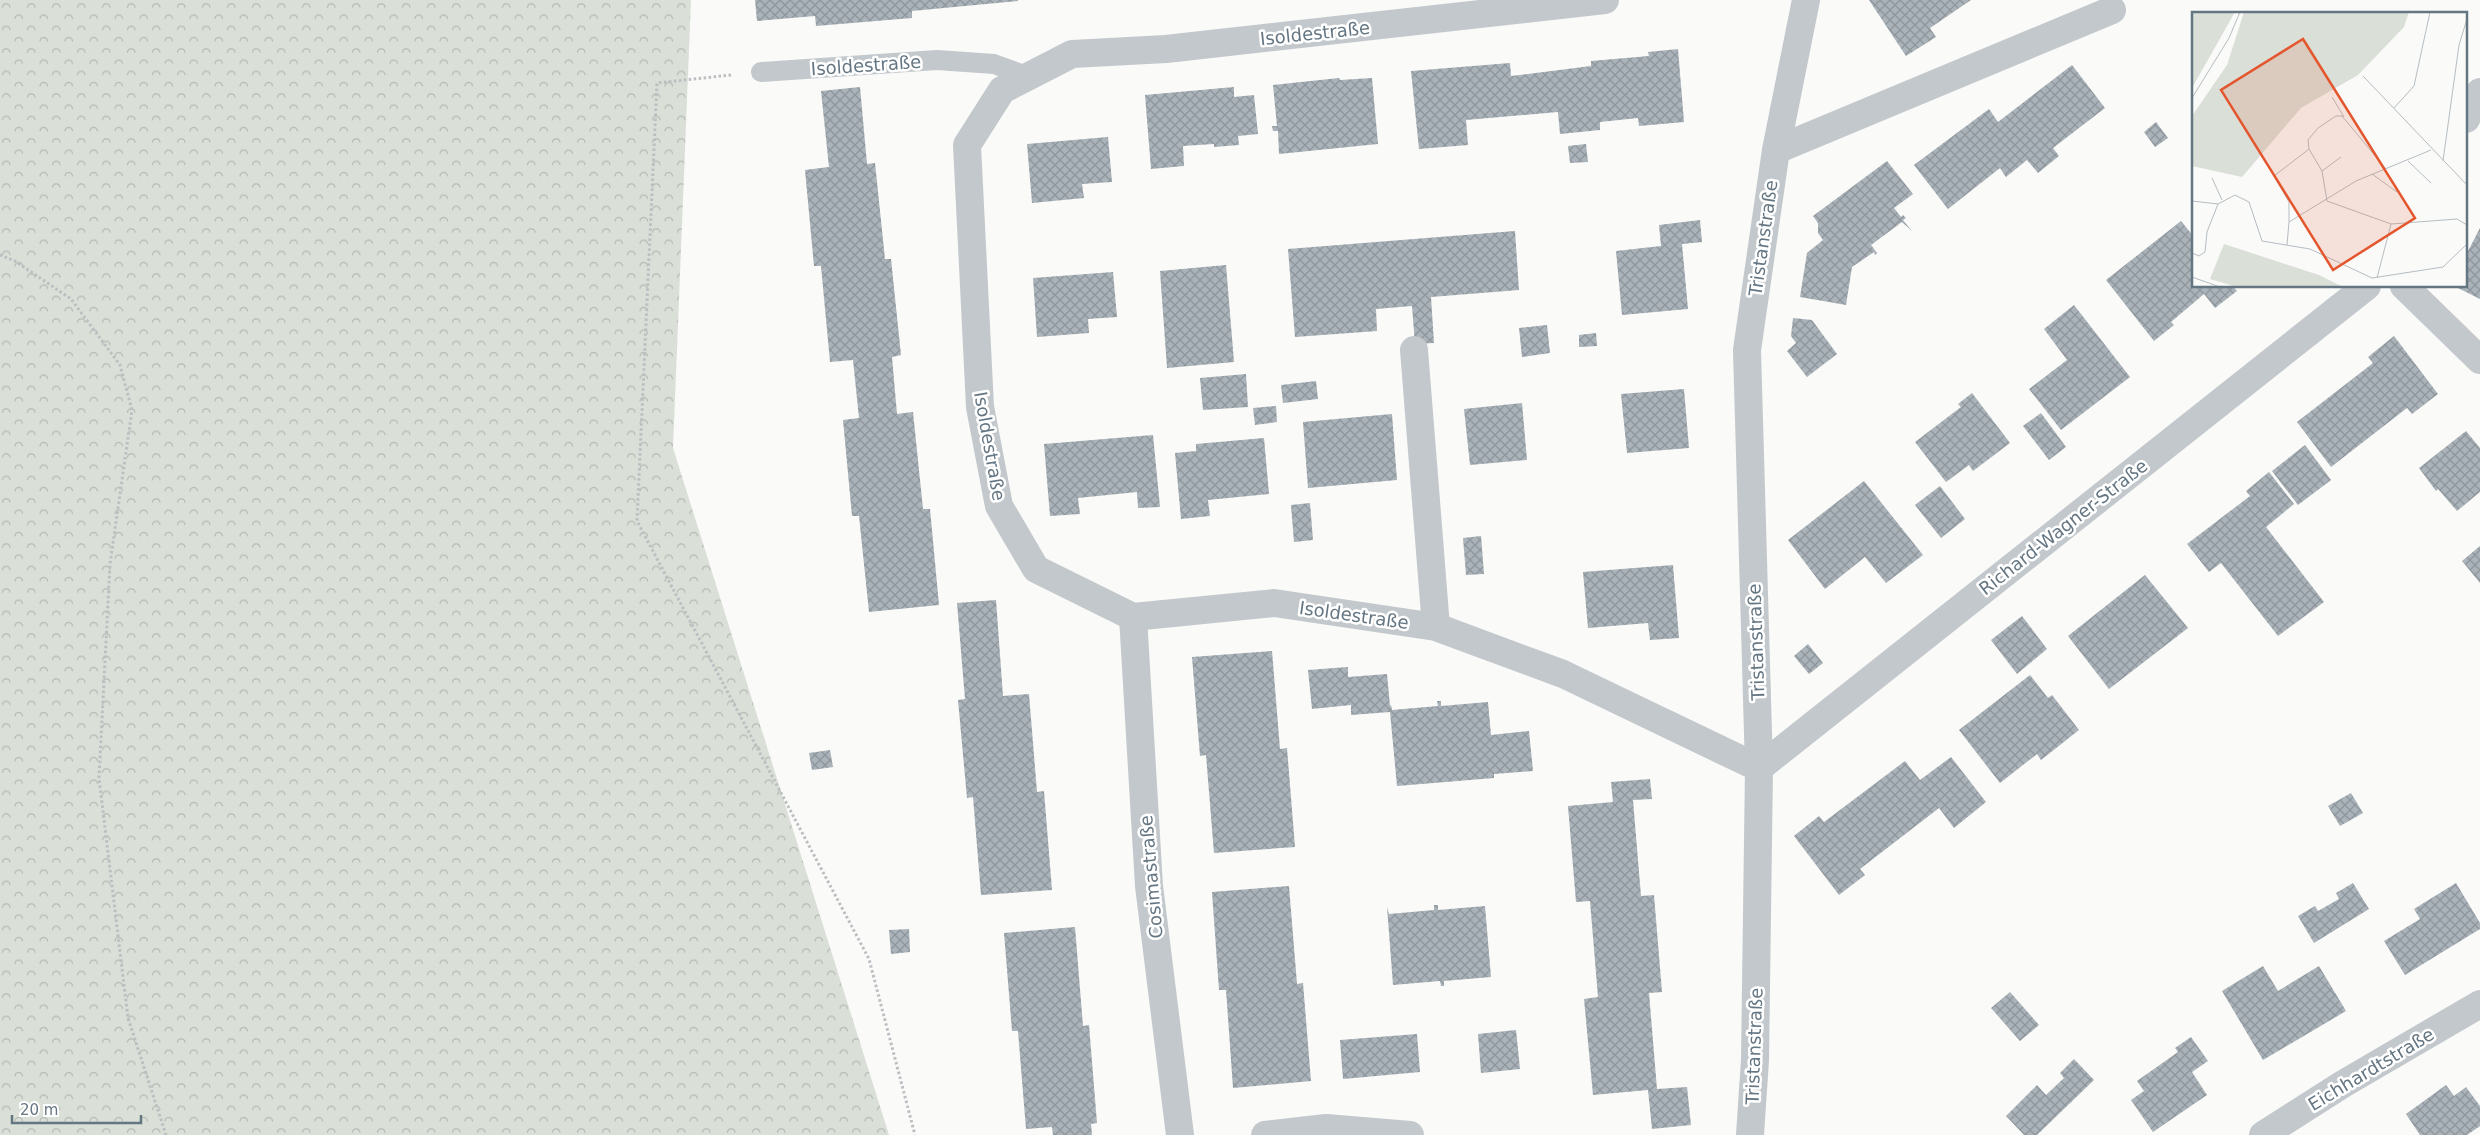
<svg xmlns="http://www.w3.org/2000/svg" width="2480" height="1135" viewBox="0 0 2480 1135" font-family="'DejaVu Sans',sans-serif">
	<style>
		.forest { fill: url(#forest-crowns) }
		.building { fill: url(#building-cross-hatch) }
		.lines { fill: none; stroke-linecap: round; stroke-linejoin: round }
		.path { stroke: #bbbfc2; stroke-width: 3; stroke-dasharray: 2.5 2.5; stroke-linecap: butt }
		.service { stroke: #c3c8cc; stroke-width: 20 }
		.minor { stroke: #c3c8cc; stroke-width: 28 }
		.labels { text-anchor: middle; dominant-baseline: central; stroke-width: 5; stroke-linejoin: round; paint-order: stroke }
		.street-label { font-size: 18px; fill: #657683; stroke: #fff }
		.inset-road { fill: none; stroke: #b5bdc2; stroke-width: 1 }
		.view { fill: #e4572e; fill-opacity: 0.15; stroke: #e4572e; stroke-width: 2.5 }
		.inset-edge { fill: none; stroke: #657683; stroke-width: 2.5 }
	</style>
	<defs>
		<pattern id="forest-crowns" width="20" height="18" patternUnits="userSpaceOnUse" patternTransform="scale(1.25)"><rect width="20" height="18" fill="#dadfd7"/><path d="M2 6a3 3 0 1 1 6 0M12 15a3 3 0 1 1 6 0" fill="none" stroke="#b4b9b4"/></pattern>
		<pattern id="building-cross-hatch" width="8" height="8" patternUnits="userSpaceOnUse" patternTransform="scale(1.25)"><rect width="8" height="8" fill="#aab3b9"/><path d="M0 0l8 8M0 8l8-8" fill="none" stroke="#8e969c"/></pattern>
	</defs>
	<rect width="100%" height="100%" fill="#fafaf8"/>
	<path class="forest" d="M0,0H691L673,448L889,1135H0Z"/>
	<path class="building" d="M755,0H1018V1L912,11V18L816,26L815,16L757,21Z
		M1869,0H1971L1930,28L1936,37L1906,56Z
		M1678,49L1684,122L1639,126L1638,118L1600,122V130L1560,134L1558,112L1466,120L1468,145L1419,149L1411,71L1510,63L1511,76L1591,66V61L1649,56L1648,52Z
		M2072,65L2105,108L2053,148L2059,156L2038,173L2027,160L2006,177L2000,168L1948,209L1914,165L1989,109L1998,122Z
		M1339,78L1340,80L1372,78L1378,144L1279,154L1278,131H1273L1272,126H1277L1273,85Z
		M860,87L867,164L875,163L885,259H891L901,355L892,357L897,414L913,412L923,509H930L939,605L869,612L859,516H852L843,420L859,418L853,360L830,362L821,266H814L805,170L829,167L821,91Z
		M1234,87V97L1254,95L1258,134L1238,136L1239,145L1214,147V144L1183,146L1184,166L1151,169L1145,95Z
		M2156,122L2168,138L2155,147L2144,132Z
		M1108,137L1112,182L1082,184L1084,198L1032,203L1027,144Z
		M1586,144L1588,162L1570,163L1568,146Z
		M1887,161L1913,194L1894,208L1901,217L1903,215L1906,218L1903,220L1912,231L1902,222L1871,245L1877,253L1875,255L1874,252L1852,267L1846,305L1800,297L1807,253L1823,240L1818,233V223L1813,216Z
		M1700,220L1702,242L1682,244L1688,309L1622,315L1616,251L1661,246L1659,225Z
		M2181,221L2194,237V286H2233L2237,291L2215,308L2204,294L2171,322L2174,325L2154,341L2106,280Z
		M2480,228V299L2454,286H2466V255Z
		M1515,231L1519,290L1431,297L1434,343L1415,344L1412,306L1376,309L1377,331L1295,337L1288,249Z
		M1226,265L1234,362L1167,368L1160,271Z
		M1113,272L1117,317L1088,319L1089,333L1037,337L1033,278Z
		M2074,305L2130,377L2061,430L2029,389L2067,360L2044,329Z
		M1793,318L1812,320L1837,354L1807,377L1787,351L1796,343L1791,336Z
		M1547,325L1550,353L1522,357L1519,328Z
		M1596,333L1597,346L1579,347V335Z
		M2394,336L2438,394L2412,414L2407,408L2331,467L2297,422L2373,363L2368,357Z
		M1246,374L1248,407L1203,410L1200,378Z
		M1316,381L1318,399L1283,403L1281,385Z
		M1684,389L1689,448L1627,453L1621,394Z
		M1972,393L2010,443L1973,471L1969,465L1946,482L1915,442L1961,407L1958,404Z
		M1522,403L1527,460L1470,465L1464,409Z
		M1276,406L1277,422L1255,425L1253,408Z
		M2041,413L2066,447L2049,460L2023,426Z
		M1392,414L1397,480L1308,488L1303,422Z
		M2466,431L2480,448V492L2457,511L2438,489L2436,491L2419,468Z
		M1153,435L1160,507L1138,508L1137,492L1078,498L1080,514L1050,516L1044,444Z
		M1264,438L1269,494L1208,500L1210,516L1181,519L1175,453L1196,451V444Z
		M2305,445L2331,480L2298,505L2272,471Z
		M2269,472L2294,504L2266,527L2324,602L2278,636L2221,563L2209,572L2187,544L2250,496L2246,491Z
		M1864,481L1923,555L1886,583L1865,557L1825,589L1788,540Z
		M1940,486L1965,519L1941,538L1915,505Z
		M1310,503L1313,540L1294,542L1291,505Z
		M1481,536L1484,574L1466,575L1463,538Z
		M2480,546V583L2462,561Z
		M1673,565L1679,638L1650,640L1648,623L1588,628L1583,572Z
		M2145,575L2188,628L2109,689L2068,636Z
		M996,600L1003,696L1029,694L1037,792L1044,791L1052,890L981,895L973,797L967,798L958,700L965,699L957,603Z
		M2022,616L2047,649L2017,674L1991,640Z
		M1808,644L1823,663L1809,674L1794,656Z
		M1272,651L1280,749L1287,748L1295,847L1214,853L1206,755L1200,756L1192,657Z
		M1348,667V677L1387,674L1390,706L1391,705L1392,710L1438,706L1437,701H1441V706L1488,702L1491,735L1529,731L1533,771L1494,774V778L1397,786L1390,712L1351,715V705L1312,709L1308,670Z
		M2030,675L2048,698L2052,695L2079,730L2041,760L2037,754L2000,783L1959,730Z
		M830,750L833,767L812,770L809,753Z
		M1951,757L1986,802L1954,828L1939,808L1860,869L1865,875L1839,895L1794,836L1819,816L1824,822L1905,761L1920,780Z
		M1650,779L1652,799L1633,800L1641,896L1654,895L1662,992L1649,993L1657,1089L1687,1087L1691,1125L1652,1129L1648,1090L1593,1095L1584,999L1598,997L1590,901L1576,902L1568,806L1613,802L1611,782Z
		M2351,793L2363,813L2340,826L2328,806Z
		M2353,883L2369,909L2314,943L2298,916L2315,906L2318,911L2339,899L2336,893Z
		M2456,883L2480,923V929L2405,975L2384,941L2420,919L2414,909Z
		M1289,886L1297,984L1303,983L1311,1081L1233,1088L1226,990H1219L1212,892Z
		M1434,905H1438V910L1485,906L1491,977L1444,981V986H1441L1440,981L1393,985L1387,907L1389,914L1434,910Z
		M1075,927L1083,1026L1089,1025L1097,1123L1091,1124L1092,1135H1053L1052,1127L1026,1129L1018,1031H1012L1004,933Z
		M909,929L910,952L891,954L889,930Z
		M2263,966L2278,991L2319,966L2346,1011L2263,1060L2222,991Z
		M2010,992L2039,1025L2020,1041L1991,1008Z
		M1516,1030L1520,1069L1481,1073L1478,1034Z
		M1417,1034L1420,1072L1343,1079L1340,1040Z
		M2191,1037L2208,1061L2192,1072L2207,1095L2153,1132L2131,1100L2144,1091L2137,1081L2178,1052L2175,1048Z
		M2074,1059L2094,1080L2037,1135H2024L2006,1116L2037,1085L2046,1095L2064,1078L2060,1073Z
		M2446,1085L2454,1096L2466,1087L2480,1106V1126L2467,1135H2420L2406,1114Z"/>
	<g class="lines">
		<path class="path" d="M731,75L657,83L637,521L869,959L915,1135
			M0,255L15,261L71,299L120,365L132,410L110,564L99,778L128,1018L166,1135"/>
		<path class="service" d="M761,72L937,60L994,64L1029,77"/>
		<path class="minor" d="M1605,0L1166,49L1072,54L1002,90L967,145L980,407L999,506L1036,569L1133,617L1274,603L1436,627L1563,674L1759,768L2367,286
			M2466,119L2480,92
			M1776,150L2112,10
			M2404,286L2480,360
			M1414,350L1436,627
			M1133,617L1149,886L1180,1135
			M1265,1135L1326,1128L1410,1135
			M1750,1135L1755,1060L1759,768L1747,350L1776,150L1806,0
			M2263,1135L2343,1084L2480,1004"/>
	</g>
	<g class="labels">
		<g class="street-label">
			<text transform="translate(1315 33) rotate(-6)">Isoldestraße</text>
			<text transform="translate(866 65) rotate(-4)">Isoldestraße</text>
			<text transform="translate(1763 238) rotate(-82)">Tristanstraße</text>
			<text transform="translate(990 446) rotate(80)">Isoldestraße</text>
			<text transform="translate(2063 527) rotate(-38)">Richard-Wagner-Straße</text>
			<text transform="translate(1354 615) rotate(8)">Isoldestraße</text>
			<text transform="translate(1756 642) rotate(-92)">Tristanstraße</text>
			<text transform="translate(1151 877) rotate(-95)">Cosimastraße</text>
			<text transform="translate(1754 1046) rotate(-88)">Tristanstraße</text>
			<text transform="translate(2371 1069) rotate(-31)">Eichhardtstraße</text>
		</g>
	</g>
	<g transform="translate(2192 12)">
		<rect width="275" height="275" fill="#fafaf8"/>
		<path d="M0,0H43L0,76ZM52,0H217L212,15L166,63L109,96L50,165L0,154V104L35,53ZM32,232L127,263L151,275H45L18,267Z" fill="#dadfd7"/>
		<path class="inset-road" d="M171,64L275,173M140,85L152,105M0,86L37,26L48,0M202,96L222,74L238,0M216,149L239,171M251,149L267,33L275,7M194,157L150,104H144L126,116L116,128L117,137L130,159L135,189L199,212L265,207L275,213M130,159L149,145M180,162L205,180M20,166L30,188M0,189L26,192M97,210V190L82,164L117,137M95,233L97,210L164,169L239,138M0,241L7,244L13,240L15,220L26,192L43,183L57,190L70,229L118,237L180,266L251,255L275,232M0,265L28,275M185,266L199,212"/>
		<path class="view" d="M111,27L223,206L141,258L29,78Z"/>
		<rect width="275" height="275" class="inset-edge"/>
	</g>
	<path d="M12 1115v8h129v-8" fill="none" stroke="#657683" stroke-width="2.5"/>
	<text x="20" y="1115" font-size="15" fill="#657683" stroke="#ffffff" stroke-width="4" paint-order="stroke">20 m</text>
</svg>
